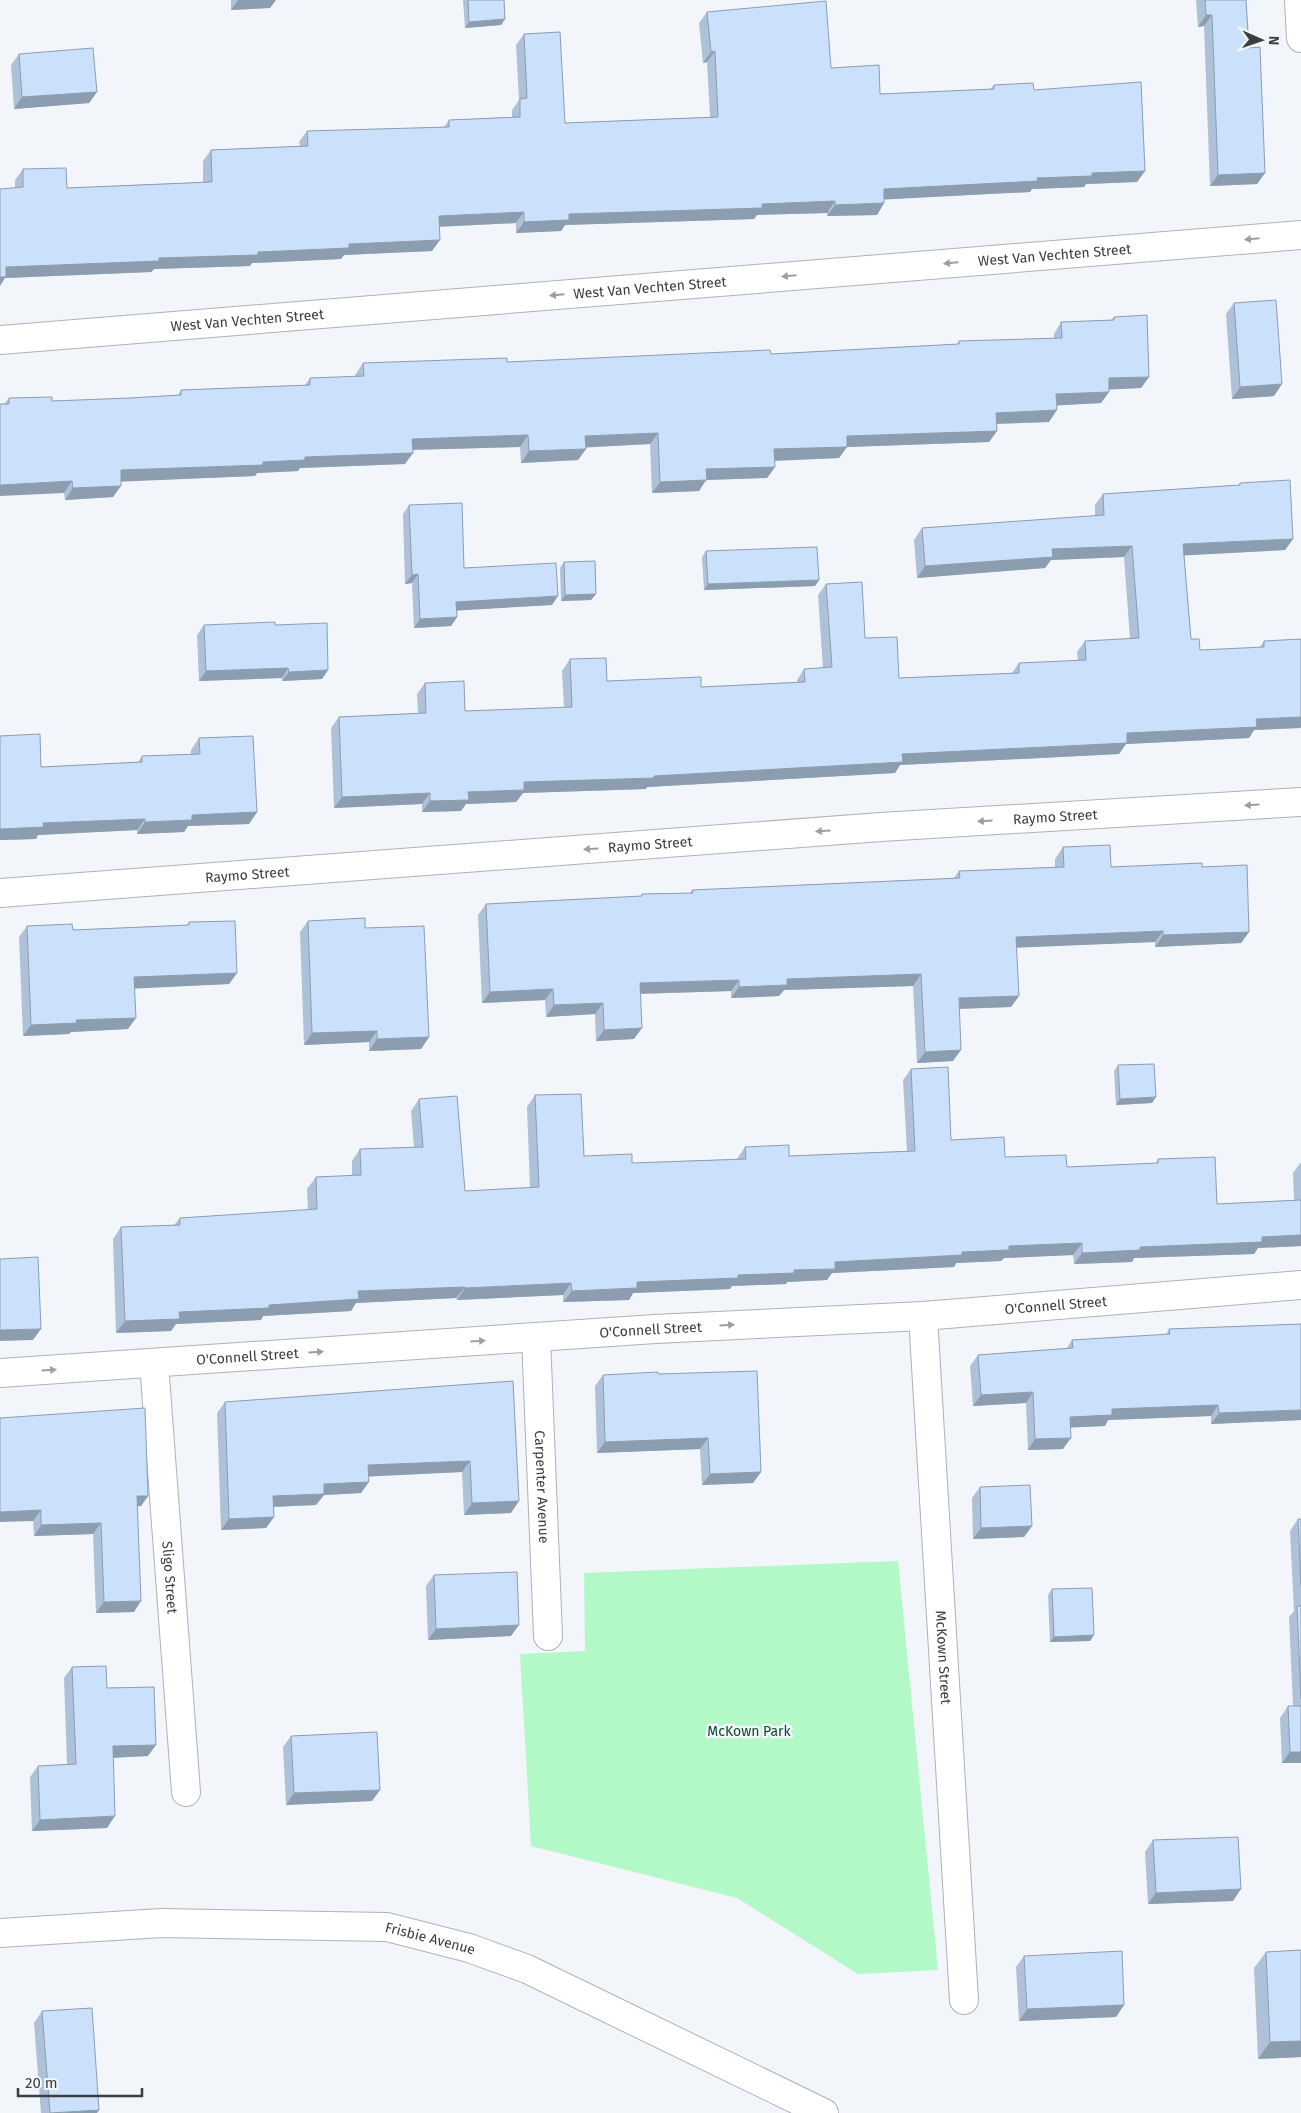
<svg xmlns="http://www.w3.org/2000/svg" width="1301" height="2113" viewBox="0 0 1301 2113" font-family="'Fira Sans',sans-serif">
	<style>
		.green { fill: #b3f8c7 }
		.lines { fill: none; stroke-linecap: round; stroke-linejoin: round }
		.minor-casing { stroke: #aeb2b6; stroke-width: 30 }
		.minor { stroke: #fff; stroke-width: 28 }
		.wall { fill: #aec1d8 }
		.shaded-wall { fill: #8d9db0 }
		.building { fill: #cae0fb; stroke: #8d9db0 }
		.oneway { fill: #9d9e9f }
		.labels { text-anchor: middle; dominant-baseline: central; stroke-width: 5; stroke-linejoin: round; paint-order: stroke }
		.street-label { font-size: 14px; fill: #3b3d3f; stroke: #f2f6fb }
		.park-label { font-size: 14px; fill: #0e4b28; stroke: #f2f6fb }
	</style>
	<rect width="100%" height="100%" fill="#f2f6fb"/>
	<path class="green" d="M898,1561L938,1970L858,1974L737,1898L531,1846L520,1654L585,1651L584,1573Z"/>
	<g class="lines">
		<defs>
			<g id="minor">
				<path d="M1299,0L1301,38"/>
				<path id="s1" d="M0,340L1301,235"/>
				<path id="s2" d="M0,893L881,827L1301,802"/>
				<path id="s3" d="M923,1316L964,2000"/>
				<path id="s4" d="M536,1337L548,1636"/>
				<path id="s5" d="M154,1363L186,1792"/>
				<path id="s6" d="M0,1373L655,1329L923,1316L1301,1285"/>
				<path id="s7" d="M0,1933L162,1923L387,1927L469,1948L527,1969L824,2113"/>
			</g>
		</defs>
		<use href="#minor" class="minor-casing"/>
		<use href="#minor" class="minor"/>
	</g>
	<path class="wall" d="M231,0H276L270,8L231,10Z
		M463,0H504L505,19L501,25L465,28Z
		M1196,0H1246L1249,48L1265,173L1257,184L1210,186L1204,26L1198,27Z
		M707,12L831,68L880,94L990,89L994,85L1034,90L1145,171L1137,182L1086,184L1084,187L1032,189L1030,192L884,199V203L877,215L827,216V213L757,215L754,219L565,225L561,231L516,233V223L439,227L432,251L344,255L341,259L252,263L250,266L154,269L151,272L5,278L15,188V180L23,169L67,188L203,182V161L211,150L300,146L299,142L307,131L444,127L449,120L512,117V110L519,100L516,45L524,34L565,123L710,117L707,62L703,63L699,23Z
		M19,54L97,92L89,103L14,109L11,65Z
		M1234,303L1274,396L1232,399L1226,314Z
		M1114,317L1149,377L1141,388L1109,389V392L1101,403L1057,405L1049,422L996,424L997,431L989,442L847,447L839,458L775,461V467L767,478L706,480L699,491L652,493L650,444L586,447V449L578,460L521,463L520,447L412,450L405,464L300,468L298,471L257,473L255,476L121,481L113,497L65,500L64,493L4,404L9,398L52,401L130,398L178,395L181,390L305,385L310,378L355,377V375L363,363L507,362L771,354L957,344L959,341L1054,338V334L1061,322L1111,320Z
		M1240,483L1293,539L1285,550L1184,555L1191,639L1200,650L1259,648L1264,641L1301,639V727L1300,728L1254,730L1249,738L1126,744L1119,754L900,765L895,773L647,787L646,789L523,793L516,802L466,804L461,811L422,812V804L334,808L331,728L339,717L418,713L417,694L425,683L465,711L564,708L562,671L570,659L607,681L701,687L797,682V680L804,669L823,668L818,595L826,584L865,638L899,678L1012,673L1019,663L1078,661L1077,652L1085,641L1130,639L1124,557L1051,560L1045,568L917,578L914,540L922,528L1095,516V505L1103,494L1239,485Z
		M409,505L464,568L552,605L456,610L457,617L451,626L414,628L412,583L405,584L403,514Z
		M706,551L819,580L815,586L704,590L702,557Z
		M564,562L596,594L591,600L561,601L560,568Z
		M204,625H275L328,670L322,679L282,681V678L199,681L197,635Z
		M0,736L41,767L138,762L142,756L191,754V750L199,738L257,812L249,824L188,826L184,832L137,834V830L38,835L36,839L0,840Z
		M1063,847L1111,867H1202L1249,932L1241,943L1155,947V942L1017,947L1011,1007L959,1009L953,1061L917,1063L913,986L784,990L779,996L731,998V991L640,994L634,1039L596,1041L595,1014L546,1017L545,1000L482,1003L478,915L486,904L641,896L642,894L690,893L692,890L954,878L959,871L1055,867V859Z
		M308,921L365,928L429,1037L421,1049L369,1051V1042L304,1045L300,932Z
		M189,922L237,973L229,984L135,988L128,1029L71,1032L69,1034L23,1036L19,937L27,926L73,930L187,925Z
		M1118,1065L1152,1103L1116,1105L1114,1071Z
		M911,1069L951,1140L1005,1157L1067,1167L1156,1163L1158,1159L1217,1204L1294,1200L1293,1173L1301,1162V1246L1258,1248L1254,1254L1134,1258L1132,1262L1074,1264L1073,1255L1004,1258L1001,1261L956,1263L954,1267L832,1273L827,1280L787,1282L786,1284L732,1286L730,1289L633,1293L629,1300L563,1302V1295L457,1300L456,1298L356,1303L351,1311L263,1316L261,1320L176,1324L171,1331L116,1333L113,1239L121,1227L174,1225L180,1218L308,1210L307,1189L316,1177L352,1176V1161L360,1149L414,1147L411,1111L419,1099L465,1191L530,1188L527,1107L535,1095L584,1156L632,1163L737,1159L745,1147L789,1156L907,1151L903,1080Z
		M1301,1324V1420L1211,1424V1416L1108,1420L1105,1426L1071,1427L1063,1449L1028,1450L1026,1403L973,1406L970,1366L978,1355L1067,1348L1072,1340L1166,1335L1169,1329Z
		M658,1374L761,1472L753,1483L702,1485L700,1449L597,1453L595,1386L603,1375Z
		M513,1381L511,1513L464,1515L462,1472L368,1476L361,1493L324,1495L316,1505L274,1507V1517L266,1528L221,1530L217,1413L225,1402Z
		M0,1418L148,1496L141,1506H138L134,1612L96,1613L93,1534L34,1536L33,1521Z
		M980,1487L1032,1526L1024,1537L973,1539L972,1498Z
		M1298,1519H1301V1763H1282L1280,1718L1288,1706H1293L1289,1617L1294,1611L1290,1531Z
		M434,1575L511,1636L428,1640L426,1586Z
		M1052,1589L1094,1635L1090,1641L1050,1642L1048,1595Z
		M72,1667L107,1688L148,1756L113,1758L107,1828L32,1831L30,1777L38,1766L67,1764L64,1678Z
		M291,1736L380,1790L372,1801L286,1805L283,1747Z
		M1153,1840L1233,1901L1148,1904L1145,1852Z
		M1301,1950V2057L1258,2059L1254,1968L1266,1952Z
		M1024,1956L1124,2005L1116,2017L1019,2021L1016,1967Z
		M42,2011L97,2113H41L34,2023Z"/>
	<path class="shaded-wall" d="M238,0H276L270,8L231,10Z
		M1206,15H1212L1204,26L1198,27Z
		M505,19L501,25L465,28L469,22Z
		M715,51L707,62L703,63L711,52Z
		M97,92L89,103L14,109L22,97Z
		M1145,171L1137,182L1086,184L1084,187L1032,189L1030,192L876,200L884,189L1037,178L1092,173Z
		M1265,173L1257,184L1210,186L1218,175Z
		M835,201L827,213L757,215L754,219L565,225L561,231L516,233L524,222L569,214L762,204Z
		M884,203L877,215L827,216L835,205Z
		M524,212L516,223L431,227L439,216Z
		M440,240L432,251L344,255L341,259L252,263L250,266L154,269L151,272L5,278L0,286V276L6,267L258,252L349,244Z
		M1149,377L1141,388L1101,390L1109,378Z
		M1282,384L1274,396L1232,399L1240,387Z
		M1109,392L1101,403L1048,406L1056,394Z
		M1057,410L1049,422L988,424L996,413Z
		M997,431L989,442L847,447L839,458L766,461L774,449L847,436Z
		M658,433L650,444L577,448L585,436Z
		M528,435L520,447L404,450L412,439Z
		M586,449L578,460L521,463L529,451Z
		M413,453L405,464L300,468L298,471L257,473L255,476L113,482L121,470L263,462L305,457Z
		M775,467L767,478L706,480L699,491L652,493L660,482L706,469Z
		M72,481L64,493L0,496V485Z
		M121,486L113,497L65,500L73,488Z
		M1293,539L1285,550L1175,556L1183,544Z
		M1132,546L1124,557L1051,560L1045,568L917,578L925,566L1052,549Z
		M418,574L412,583L405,584L412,575Z
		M819,580L815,586L704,590L708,584Z
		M596,594L591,600L561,601L565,595Z
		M558,596L552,605L450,611L456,602Z
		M457,617L451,626L414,628L420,619Z
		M288,668L282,678L199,681L206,671Z
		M328,670L322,679L282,681L289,672Z
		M1301,717V727L1300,728L1254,730L1249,738L1126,744L1119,754L900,765L895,773L647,787L646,789L523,793L516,802L466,804L461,811L422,812L430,801L468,792L524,782L654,776L902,754L1127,733L1256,719Z
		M430,793L422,804L334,808L342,797Z
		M257,812L249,824L188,826L184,832L137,834L145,822L192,815Z
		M145,819L137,830L38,835L36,839L0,840V829L43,823Z
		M1163,931L1155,942L1008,948L1016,937Z
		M1249,932L1241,943L1155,947L1163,935Z
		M237,973L229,984L126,989L134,977Z
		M921,974L913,986L784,990L779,996L731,998L739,987L787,979Z
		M739,980L731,991L632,994L640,983Z
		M553,989L545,1000L482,1003L490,992Z
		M1019,996L1011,1007L951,1009L959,998Z
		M603,1003L595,1014L546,1017L554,1005Z
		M136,1018L128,1029L71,1032L69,1034L23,1036L31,1025L76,1020Z
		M642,1028L634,1039L596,1041L604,1030Z
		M377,1031L369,1042L304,1045L312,1033Z
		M429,1037L421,1049L369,1051L377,1039Z
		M961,1050L953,1061L917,1063L925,1052Z
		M1156,1097L1152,1103L1116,1105L1120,1099Z
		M1301,1235V1246L1258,1248L1254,1254L1134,1258L1132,1262L1074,1264L1082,1253L1140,1247L1262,1237Z
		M1082,1243L1073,1255L1004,1258L1001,1261L956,1263L954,1267L832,1273L827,1280L787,1282L786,1284L732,1286L730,1289L633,1293L629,1300L563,1302L572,1291L637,1282L794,1270L835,1262L962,1252L1009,1246Z
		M571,1283L563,1295L457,1300L465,1288Z
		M465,1287L456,1298L356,1303L351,1311L263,1316L261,1320L176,1324L171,1331L116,1333L125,1321L179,1312L269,1305L358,1291Z
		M41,1329L33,1340L0,1341V1330Z
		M1033,1392L1026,1403L973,1406L981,1395Z
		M1218,1405L1211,1416L1108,1420L1105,1426L1062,1428L1070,1417L1112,1409Z
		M1301,1410V1420L1211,1424L1219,1413Z
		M708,1438L700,1449L597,1453L605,1442Z
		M1071,1438L1063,1449L1028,1450L1035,1439Z
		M470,1461L462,1472L360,1477L368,1465Z
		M761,1472L753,1483L702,1485L710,1474Z
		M369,1482L361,1493L324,1495L316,1505L265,1507L273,1496L324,1484Z
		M137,1496H148L141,1506L130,1507Z
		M519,1501L511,1513L464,1515L472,1503Z
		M41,1510L33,1521L0,1522V1512Z
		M274,1517L266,1528L221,1530L229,1519Z
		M101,1523L93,1534L34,1536L41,1525Z
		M1032,1526L1024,1537L973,1539L981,1528Z
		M141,1601L134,1612L96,1613L104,1602Z
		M519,1625L511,1636L428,1640L436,1629Z
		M1094,1635L1090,1641L1050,1642L1054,1637Z
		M156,1745L148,1756L105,1758L113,1746Z
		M1290,1752H1301V1763H1282Z
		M380,1790L372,1801L286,1805L294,1793Z
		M115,1816L107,1828L32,1831L40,1820Z
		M1241,1889L1233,1901L1148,1904L1156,1893Z
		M1124,2005L1116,2017L1019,2021L1027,2009Z
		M1301,2041V2057L1258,2059L1270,2042Z
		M99,2110L97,2113H56Z"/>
	<path class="building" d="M468,0H504L505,19L469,22Z
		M1205,0H1246L1249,48L1260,47L1265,173L1218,175L1212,15H1206Z
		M826,1L831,68L879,65L880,94L994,89V85L1033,83L1034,90L1141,82L1145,171L1092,173V176L1037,178L1038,181L884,189V203L835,205V201L762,204V208L569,214V220L524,222V212L439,216L440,240L349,244V248L258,252V255L159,258V261L6,267V277H0V189L23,187V169L66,168L67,188L212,182L211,150L308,146L307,131L449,127V120L520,117V99L527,98L524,34L560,32L565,123L718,117L715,51L711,52L707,12Z
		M93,48L97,92L22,97L19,54Z
		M1276,300L1282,384L1240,387L1234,303Z
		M1147,315L1149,377L1109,378V392L1056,394L1057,410L996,413L997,431L847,436V447L774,449L775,467L706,469L707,480L660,482L658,433L585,436L586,449L529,451L528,435L412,439L413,453L305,457V460L263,462V465L121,470V486L73,488L72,481L0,485V404H9V398L52,397V401L130,398L181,395V390L310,385V378L364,376L363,363L507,358V362L770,350L771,354L959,344V341L1062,338L1061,322L1114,320V317Z
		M1290,480L1293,539L1183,544L1191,639H1199L1200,650L1264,647V641L1301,639V717L1256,719L1257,727L1127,733V743L902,754L903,762L654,776V778L524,782V790L468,792L469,800L430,801V793L342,797L339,717L426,713L425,683L464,681L465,711L572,707L570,659L606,658L607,681L701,677V687L805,682L804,669L832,667L826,584L862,582L865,638L897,637L899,678L1019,673V663L1086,660L1085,641L1139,638L1132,546L1052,549L1053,557L925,566L922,528L1104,515L1103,494L1240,485V483Z
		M462,503L464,568L556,563L558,596L456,602L457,617L420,619L418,574L412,575L409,505Z
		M817,547L819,580L708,584L706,551Z
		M595,561L596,594L565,595L564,562Z
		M275,622V625L327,623L328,670L289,672L288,668L206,671L204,625Z
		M40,734L41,767L142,762V756L200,754L199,738L253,736L257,812L192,815V820L145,822V819L43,823L44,827L0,829V736Z
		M1110,845L1111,867L1202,863V867L1247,865L1249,932L1163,935V931L1016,937L1019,996L959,998L961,1050L925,1052L921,974L787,979V985L739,987V980L640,983L642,1028L604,1030L603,1003L554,1005L553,989L490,992L486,904L642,896V894L693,893L692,890L960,878L959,871L1064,867L1063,847Z
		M365,918V928L424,926L429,1037L377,1039V1031L312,1033L308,921Z
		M235,921L237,973L134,977L136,1018L76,1020L77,1023L31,1025L27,926L72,924L73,930L189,925V922Z
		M1154,1064L1156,1097L1120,1099L1118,1065Z
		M948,1067L951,1140L1004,1137L1005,1157L1066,1155L1067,1167L1158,1163V1159L1215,1157L1217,1204L1301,1200V1235L1262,1237V1242L1140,1247V1250L1082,1253V1243L1009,1246V1250L962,1252V1255L835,1262V1269L794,1270V1273L738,1275V1278L637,1282V1288L572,1291L571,1283L465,1288V1287L358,1291L359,1299L269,1305V1308L179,1312L180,1319L125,1321L121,1227L180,1225V1218L317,1209L316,1177L361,1175L360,1149L423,1147L419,1099L457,1096L465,1191L539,1187L535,1095L581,1094L584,1156L632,1154V1163L746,1159L745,1147L789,1145V1156L915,1151L911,1069Z
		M38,1257L41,1329L0,1330V1259Z
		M1301,1324V1410L1219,1413L1218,1405L1112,1409V1415L1070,1417L1071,1438L1035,1439L1033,1392L981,1395L978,1355L1073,1348L1072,1340L1170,1334L1169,1329Z
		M757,1371L761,1472L710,1474L708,1438L605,1442L603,1375L658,1372V1374Z
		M513,1381L519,1501L472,1503L470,1461L368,1465L369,1482L324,1484V1494L273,1496L274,1517L229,1519L225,1402Z
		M145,1408L148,1496H137L141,1601L104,1602L101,1523L41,1525V1510L0,1512V1418Z
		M1030,1485L1032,1526L981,1528L980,1487Z
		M1298,1519H1301V1586Z
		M517,1572L519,1625L436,1629L434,1575Z
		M1092,1588L1094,1635L1054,1637L1052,1589Z
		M1297,1606H1301V1699Z
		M106,1666L107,1688L154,1687L156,1745L113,1746L115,1816L40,1820L38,1766L76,1764L72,1667Z
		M1288,1706H1301V1752H1290Z
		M377,1732L380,1790L294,1793L291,1736Z
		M1238,1837L1241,1889L1156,1893L1153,1840Z
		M1301,1950V2041L1270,2042L1266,1952Z
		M1122,1951L1124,2005L1027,2009L1024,1956Z
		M92,2008L99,2110L50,2113L42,2011Z"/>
	<defs><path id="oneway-solid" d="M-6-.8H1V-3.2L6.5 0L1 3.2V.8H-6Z" transform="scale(1.25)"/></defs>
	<g class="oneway">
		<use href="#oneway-solid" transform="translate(1252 239) rotate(175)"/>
		<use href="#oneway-solid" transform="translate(951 263) rotate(175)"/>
		<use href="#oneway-solid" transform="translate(789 276) rotate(175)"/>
		<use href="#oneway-solid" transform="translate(557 295) rotate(175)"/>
		<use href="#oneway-solid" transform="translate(1252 805) rotate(177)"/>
		<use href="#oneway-solid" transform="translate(985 821) rotate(177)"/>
		<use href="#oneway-solid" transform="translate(823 831) rotate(176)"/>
		<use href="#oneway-solid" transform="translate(591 849) rotate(176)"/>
		<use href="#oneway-solid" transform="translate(727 1325) rotate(-3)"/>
		<use href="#oneway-solid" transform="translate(478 1341) rotate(-4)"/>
		<use href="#oneway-solid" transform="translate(316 1352) rotate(-4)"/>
		<use href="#oneway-solid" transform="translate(49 1370) rotate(-4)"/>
	</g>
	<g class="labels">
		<g class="street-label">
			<text stroke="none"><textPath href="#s1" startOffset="1058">West Van Vechten Street</textPath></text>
			<text stroke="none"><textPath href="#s1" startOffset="652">West Van Vechten Street</textPath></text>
			<text stroke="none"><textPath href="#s1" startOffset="248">West Van Vechten Street</textPath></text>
			<text stroke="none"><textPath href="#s2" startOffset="1058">Raymo Street</textPath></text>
			<text stroke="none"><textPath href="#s2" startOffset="652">Raymo Street</textPath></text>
			<text stroke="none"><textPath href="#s2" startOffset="248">Raymo Street</textPath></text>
			<text stroke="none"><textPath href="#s6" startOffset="1058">O'Connell Street</textPath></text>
			<text stroke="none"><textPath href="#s6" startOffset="652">O'Connell Street</textPath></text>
			<text stroke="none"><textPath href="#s6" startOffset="248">O'Connell Street</textPath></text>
			<text stroke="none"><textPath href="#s4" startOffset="150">Carpenter Avenue</textPath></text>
			<text stroke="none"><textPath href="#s5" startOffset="215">Sligo Street</textPath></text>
			<text stroke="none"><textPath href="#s3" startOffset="342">McKown Street</textPath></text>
			<text stroke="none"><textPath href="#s7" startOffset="432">Frisbie Avenue</textPath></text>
		</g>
		<g class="park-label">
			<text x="749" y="1731">McKown Park</text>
		</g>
	</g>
	<g transform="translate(1261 40) rotate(92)" stroke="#f2f6fb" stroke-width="4" paint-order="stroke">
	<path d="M0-4L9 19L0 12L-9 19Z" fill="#3b3d3f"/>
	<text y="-8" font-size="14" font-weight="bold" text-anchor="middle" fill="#3b3d3f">N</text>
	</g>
	<path d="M18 2088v8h124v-8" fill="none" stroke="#3b3d3f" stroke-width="2.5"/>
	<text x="25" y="2088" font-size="15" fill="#3b3d3f" stroke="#f2f6fb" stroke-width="4" paint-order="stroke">20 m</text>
</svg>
